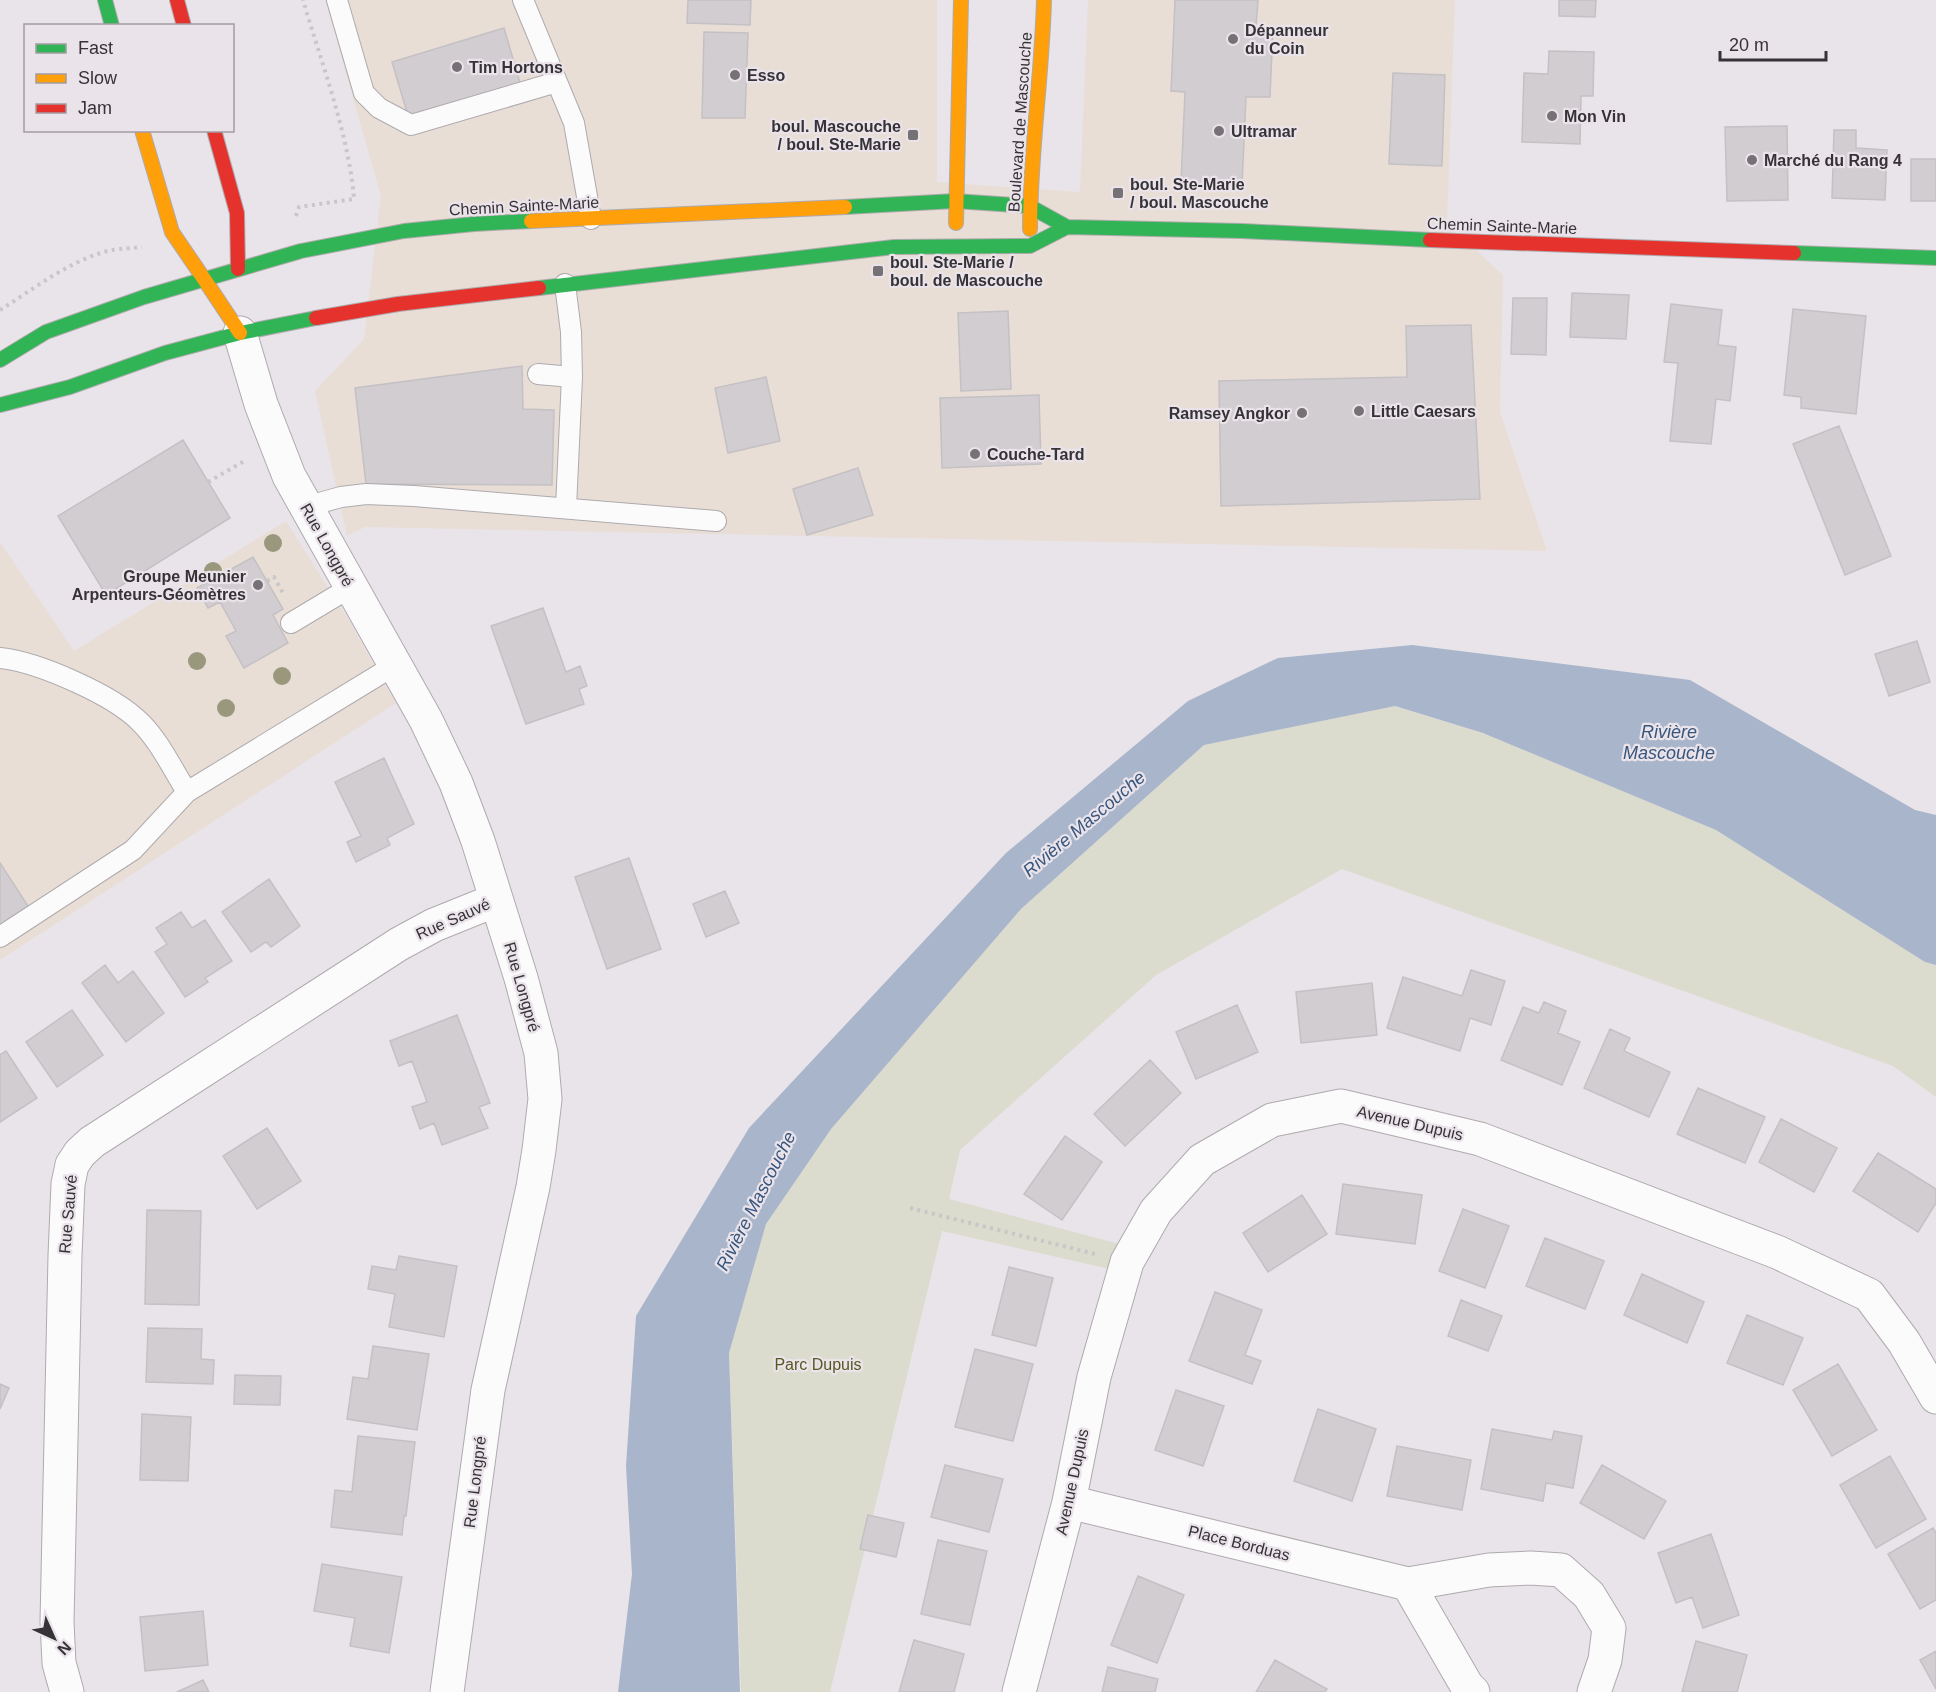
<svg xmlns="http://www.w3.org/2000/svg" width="1936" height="1692" viewBox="0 0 1936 1692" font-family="Helvetica,sans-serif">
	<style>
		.commercial { fill: #e8ded6 }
		.green { fill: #dbdbce }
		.water { fill: #a8b5ca }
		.building { fill: #d1cdd0; stroke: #c4c0c4; stroke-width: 1.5 }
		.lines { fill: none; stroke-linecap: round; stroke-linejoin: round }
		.lane-casing { stroke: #aeaaad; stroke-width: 22 }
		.street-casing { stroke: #aeaaad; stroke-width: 35 }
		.fast-casing { stroke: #aeaaad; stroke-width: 16 }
		.slow-casing { stroke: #aeaaad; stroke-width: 16 }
		.jam-casing { stroke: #aeaaad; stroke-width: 16 }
		.path { stroke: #c8c7c8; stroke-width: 4; stroke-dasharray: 3 4.5; stroke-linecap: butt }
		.lane { stroke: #fcfbfc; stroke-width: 20 }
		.street { stroke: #fcfbfc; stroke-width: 33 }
		.fast { stroke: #30b455; stroke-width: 14 }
		.slow { stroke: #ff9f0a; stroke-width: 14 }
		.jam { stroke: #e5322d; stroke-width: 14 }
		.tree { fill: #99987c }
		.poi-dot { fill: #757175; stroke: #eae3ea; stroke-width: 2 }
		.labels { text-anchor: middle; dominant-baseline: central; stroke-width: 4.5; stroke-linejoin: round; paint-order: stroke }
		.poi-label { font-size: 16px; font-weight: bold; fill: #363336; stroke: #eae3ea; text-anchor: start }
		.street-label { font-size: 16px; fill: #363336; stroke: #eae3ea }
		.park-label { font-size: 16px; fill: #575922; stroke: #eae3ea }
		.water-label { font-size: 18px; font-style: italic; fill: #36567e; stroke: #eae3ea }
	</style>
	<rect width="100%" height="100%" fill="#e9e4e9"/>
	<path class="commercial" d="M325,0H937V182L1080,192L1088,0H1455L1447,223L1503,275L1500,412L1547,551L365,527L347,536L315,391L364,339L381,196Z
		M286,521L348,619L396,703L0,960V542L74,651Z"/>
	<path class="green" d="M1394,706L1483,733L1716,830L1925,962L1936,965V1097L1893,1066L1342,869L1156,975L960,1150L949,1199L1127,1246L1114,1270L942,1231L830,1692H741L729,1352L766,1224L830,1129L1021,909L1204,745Z"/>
	<path class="water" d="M1412,645L1690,680L1915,810L1936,815V965L1925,962L1716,830L1483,733L1395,706L1204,745L1021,909L831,1129L766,1224L729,1353L740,1692H618L632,1574L626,1466L636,1316L749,1128L1006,853L1188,701L1278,658Z"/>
	<path class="building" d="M688,0H751L750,25L687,23Z
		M1175,0H1258L1256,27L1273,28L1270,97H1246L1242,185L1181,183L1185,92L1171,91Z
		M1559,0H1596L1595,17L1559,16Z
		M504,28L521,86L409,119L392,62Z
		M704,32L748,33L745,118H702Z
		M1549,51L1594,52L1593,96H1581L1580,144L1522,142L1524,73L1548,74Z
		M1393,73L1445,75L1442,166L1389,164Z
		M1787,126L1788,200L1727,201L1725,127Z
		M1834,130H1856V148L1887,150L1885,200L1832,198Z
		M1911,159H1936V201H1911Z
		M1572,293L1629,295L1626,339L1570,337Z
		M1513,298H1547L1546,355L1511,354Z
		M1671,304L1722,310L1718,345L1736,347L1730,401L1716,399L1711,444L1670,441L1678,363L1664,362Z
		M1793,309L1866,316L1856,414L1801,408V397L1784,395Z
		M1008,311L1011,389L961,391L958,313Z
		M1471,325L1480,499L1221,506L1219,381L1407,377L1406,326Z
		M522,366L523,409L554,410L552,485L366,484L355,388Z
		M766,377L780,441L728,453L715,388Z
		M1039,395L1041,464L942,468L940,398Z
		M1839,426L1891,556L1845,575L1793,444Z
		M183,440L230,518L106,595L58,516Z
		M858,468L873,515L807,535L793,489Z
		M253,557L283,609L273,615L288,643L244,668L226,636L236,631L220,602L208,608L197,588Z
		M543,608L566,672L580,666L587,686L579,689L584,704L526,724L491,626Z
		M1917,641L1930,682L1889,696L1875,654Z
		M384,758L414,824L387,838L390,845L356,862L347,842L361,836L335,782Z
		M629,858L661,949L607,969L575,877Z
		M0,863L28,906L0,925Z
		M269,879L300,926L271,947L266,942L251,952L222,912Z
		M725,891L739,923L706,937L693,904Z
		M181,912L192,928L205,920L232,961L205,978L208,982L185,997L155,952L167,944L156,928Z
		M105,965L118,983L133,971L164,1013L126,1042L82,983Z
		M1471,970L1505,981L1491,1025L1470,1018L1460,1051L1387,1028L1403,977L1462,996Z
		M1372,983L1377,1035L1301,1043L1296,992Z
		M1544,1002L1566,1011L1558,1033L1580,1042L1562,1085L1501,1060L1523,1007L1539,1013Z
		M1237,1005L1258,1052L1196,1079L1176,1032Z
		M72,1010L103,1055L57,1087L26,1042Z
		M457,1015L490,1103L479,1107L488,1128L442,1145L434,1123L420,1129L412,1107L427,1102L412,1061L399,1066L390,1041Z
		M1610,1029L1630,1038L1624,1051L1670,1072L1649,1117L1584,1088Z
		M6,1051L37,1098L0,1122V1055Z
		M1150,1060L1181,1093L1125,1146L1094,1114Z
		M1698,1088L1765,1117L1745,1163L1677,1134Z
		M1781,1119L1837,1148L1814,1192L1759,1162Z
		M267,1128L301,1181L257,1209L223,1156Z
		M1065,1136L1102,1162L1062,1220L1024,1194Z
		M1878,1153L1936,1189V1203L1918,1232L1853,1191Z
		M1343,1184L1422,1195L1415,1244L1336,1234Z
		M1302,1195L1327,1234L1268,1272L1243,1233Z
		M1463,1209L1509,1226L1485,1288L1439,1271Z
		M147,1210L201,1211L199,1305L145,1304Z
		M1545,1238L1604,1261L1585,1309L1526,1286Z
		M399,1256L457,1266L444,1337L389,1327L395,1294L368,1289L372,1266L396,1270Z
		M1009,1267L1053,1278L1036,1346L992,1335Z
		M1642,1274L1704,1302L1687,1343L1624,1315Z
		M1215,1292L1262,1310L1245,1355L1261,1361L1252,1384L1189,1361Z
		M1461,1300L1502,1316L1488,1351L1448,1336Z
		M1747,1315L1803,1338L1783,1385L1727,1363Z
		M148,1328L202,1329L201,1359L214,1360L213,1384L146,1382Z
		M373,1346L429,1354L417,1430L347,1419L353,1377L368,1379Z
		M975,1349L1033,1364L1013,1441L955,1427Z
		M1838,1364L1877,1430L1832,1456L1793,1390Z
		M235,1375L281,1376L280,1405L234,1404Z
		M0,1384L9,1388L0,1409Z
		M1176,1390L1224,1406L1203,1466L1155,1450Z
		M1318,1409L1376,1429L1352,1501L1294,1481Z
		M142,1414L191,1417L188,1481L140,1480Z
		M1492,1429L1552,1440L1554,1431L1582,1436L1573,1488L1546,1483L1543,1501L1481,1489Z
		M358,1436L415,1442L406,1516H404L402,1535L331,1527L335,1490L352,1492Z
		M1397,1446L1471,1460L1462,1510L1387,1496Z
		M1890,1456L1926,1519L1876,1548L1840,1485Z
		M945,1465L1003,1479L989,1532L931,1517Z
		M1602,1465L1666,1501L1644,1539L1580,1503Z
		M868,1515L904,1523L896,1557L860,1549Z
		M1933,1528L1936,1533V1600L1920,1609L1888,1554Z
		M1711,1534L1739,1615L1703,1628L1692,1597L1676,1603L1658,1553Z
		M938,1540L987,1551L970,1625L921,1614Z
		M322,1564L402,1577L389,1653L350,1646L355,1618L314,1611Z
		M1138,1576L1184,1595L1157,1663L1111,1645Z
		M203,1611L208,1665L145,1671L140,1617Z
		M914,1640L964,1654L954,1692H899Z
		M1696,1641L1747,1655L1737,1692H1682Z
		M1936,1651V1689L1920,1660Z
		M1275,1660L1327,1689L1325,1692H1256Z
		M1108,1667L1158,1679L1155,1692H1102Z
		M203,1680L209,1692H177Z"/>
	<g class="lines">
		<defs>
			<path id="lane" d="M337,0L364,93L379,108L411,125L557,82
				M523,0L574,123L591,219
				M565,284L571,332L572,377L566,508
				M538,374L572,377
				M305,507L341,497L366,494L414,496L716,521
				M291,623L351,587
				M0,658C38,662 114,695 141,723C160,742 173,770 187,792L395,665
				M0,937L133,850L187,792"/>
			<path id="street" d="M240,333L261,404L289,476L426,720L456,783L478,841L521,978L541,1053L545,1099L539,1150L533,1187L488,1390L447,1692
				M1069,1502L1408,1584L1489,1570L1531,1568L1561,1570L1589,1595L1609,1628L1605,1660L1594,1692
				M1408,1584L1467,1686L1473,1692
				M67,1692L59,1663L57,1622L65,1256L68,1184L72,1165L80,1153L92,1142L399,944L434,925L496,900
				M1019,1692L1069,1502L1094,1377L1127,1262L1156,1211L1202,1160L1272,1120L1341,1106L1480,1139L1777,1252L1869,1295L1904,1342L1936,1397"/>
			<path id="fast" d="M105,0L112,26
				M845,207L955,201L1029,206L1067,227L1242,231L1430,240
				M1794,253L1936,258
				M539,288L894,247L1030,246L1067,227
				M0,360L46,332L144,297L301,251L404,231L474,224L531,221
				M0,405L70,387L165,353L240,333L316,318"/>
			<path id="slow" d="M142,130L172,232L204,279
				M531,221L845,207
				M956,223L961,0
				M1030,229C1030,152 1042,77 1044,0
				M204,279L240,333"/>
			<path id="jam" d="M177,0L184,26
				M214,130L237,213L238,269
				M1430,240L1794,253
				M316,318L398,304L539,288"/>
		</defs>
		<use href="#lane" class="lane-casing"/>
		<use href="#street" class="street-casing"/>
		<use href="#fast" class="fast-casing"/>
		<use href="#slow" class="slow-casing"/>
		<use href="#jam" class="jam-casing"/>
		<path class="path" d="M296,216L299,207L354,199C349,135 321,62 303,0
			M0,310C32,290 65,264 101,253C114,248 128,249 142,247
			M208,482L246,460
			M267,581L274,577L284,595
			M910,1208L1095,1254"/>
		<use href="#lane" class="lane"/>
		<use href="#street" class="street"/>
		<use href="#fast" class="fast"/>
		<use href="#slow" class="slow"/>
		<use href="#jam" class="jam"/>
	</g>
	<g class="tree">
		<circle cx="273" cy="543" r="9"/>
		<circle cx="213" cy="571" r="9"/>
		<circle cx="197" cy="661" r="9"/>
		<circle cx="282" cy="676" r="9"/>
		<circle cx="226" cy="708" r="9"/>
	</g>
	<g class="poi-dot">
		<circle cx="1233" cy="39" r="6"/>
		<circle cx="457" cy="67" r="6"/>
		<circle cx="735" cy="75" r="6"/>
		<circle cx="1552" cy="116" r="6"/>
		<circle cx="1219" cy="131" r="6"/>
		<rect x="907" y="129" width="12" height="12" rx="3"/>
		<circle cx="1752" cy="160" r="6"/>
		<rect x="1112" y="187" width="12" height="12" rx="3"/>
		<rect x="872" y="265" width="12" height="12" rx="3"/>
		<circle cx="1359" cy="411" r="6"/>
		<circle cx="1302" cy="413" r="6"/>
		<circle cx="975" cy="454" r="6"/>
		<circle cx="258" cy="585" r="6"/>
	</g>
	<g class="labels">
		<g class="poi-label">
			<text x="1245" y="30">Dépanneur<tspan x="1245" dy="18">du Coin</tspan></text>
			<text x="469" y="67">Tim Hortons</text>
			<text x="747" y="75">Esso</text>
			<text x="1564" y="116">Mon Vin</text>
			<text x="901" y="126" text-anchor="end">boul. Mascouche<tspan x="901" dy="18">/ boul. Ste-Marie</tspan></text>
			<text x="1231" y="131">Ultramar</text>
			<text x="1764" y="160">Marché du Rang 4</text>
			<text x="1130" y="184">boul. Ste-Marie<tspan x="1130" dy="18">/ boul. Mascouche</tspan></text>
			<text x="890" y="262">boul. Ste-Marie /<tspan x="890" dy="18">boul. de Mascouche</tspan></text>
			<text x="1371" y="411">Little Caesars</text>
			<text x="1290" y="413" text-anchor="end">Ramsey Angkor</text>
			<text x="987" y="454">Couche-Tard</text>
			<text x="246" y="576" text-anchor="end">Groupe Meunier<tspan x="246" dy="18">Arpenteurs-Géomètres</tspan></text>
		</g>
		<g class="street-label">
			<text transform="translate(1020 122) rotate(-86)">Boulevard de Mascouche</text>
			<text transform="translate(524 206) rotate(-3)">Chemin Sainte-Marie</text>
			<text transform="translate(1502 226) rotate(2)">Chemin Sainte-Marie</text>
			<text transform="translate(327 545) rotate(61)">Rue Longpré</text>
			<text transform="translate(453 919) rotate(-24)">Rue Sauvé</text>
			<text transform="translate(522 987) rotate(74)">Rue Longpré</text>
			<text transform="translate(1410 1123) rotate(13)">Avenue Dupuis</text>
			<text transform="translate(68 1214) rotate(-85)">Rue Sauvé</text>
			<text transform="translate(475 1482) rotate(-83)">Rue Longpré</text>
			<text transform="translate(1072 1482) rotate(-78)">Avenue Dupuis</text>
			<text transform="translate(1239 1543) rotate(14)">Place Borduas</text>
		</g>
		<g class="park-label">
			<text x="818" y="1364">Parc Dupuis</text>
		</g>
		<g class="water-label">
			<text x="1669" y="732">Rivière<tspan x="1669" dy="21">Mascouche</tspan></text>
			<text transform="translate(1084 824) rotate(-40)">Rivière Mascouche</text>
			<text transform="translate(756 1201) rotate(-63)">Rivière Mascouche</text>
		</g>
	</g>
	<rect x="24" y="24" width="210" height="108" fill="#eae3ea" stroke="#a29da2" stroke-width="1.5"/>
	<rect x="36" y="44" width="30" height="9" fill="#30b455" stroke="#a29da2" stroke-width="1.5"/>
	<text x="78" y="54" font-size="18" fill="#363336">Fast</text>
	<rect x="36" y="74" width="30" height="9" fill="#ff9f0a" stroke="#a29da2" stroke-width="1.5"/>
	<text x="78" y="84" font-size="18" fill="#363336">Slow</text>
	<rect x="36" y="104" width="30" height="9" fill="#e5322d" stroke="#a29da2" stroke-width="1.5"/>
	<text x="78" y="114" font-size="18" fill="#363336">Jam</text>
	<g transform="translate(54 1638) rotate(135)" stroke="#eae3ea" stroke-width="4.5" paint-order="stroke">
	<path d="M0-4.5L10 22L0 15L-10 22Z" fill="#363336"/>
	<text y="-9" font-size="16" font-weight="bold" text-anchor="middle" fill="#363336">N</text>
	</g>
	<path d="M1720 51v9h106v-9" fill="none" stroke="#363336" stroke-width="3"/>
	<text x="1729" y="51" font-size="18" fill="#363336" stroke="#eae3ea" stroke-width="4.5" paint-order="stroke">20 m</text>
</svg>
